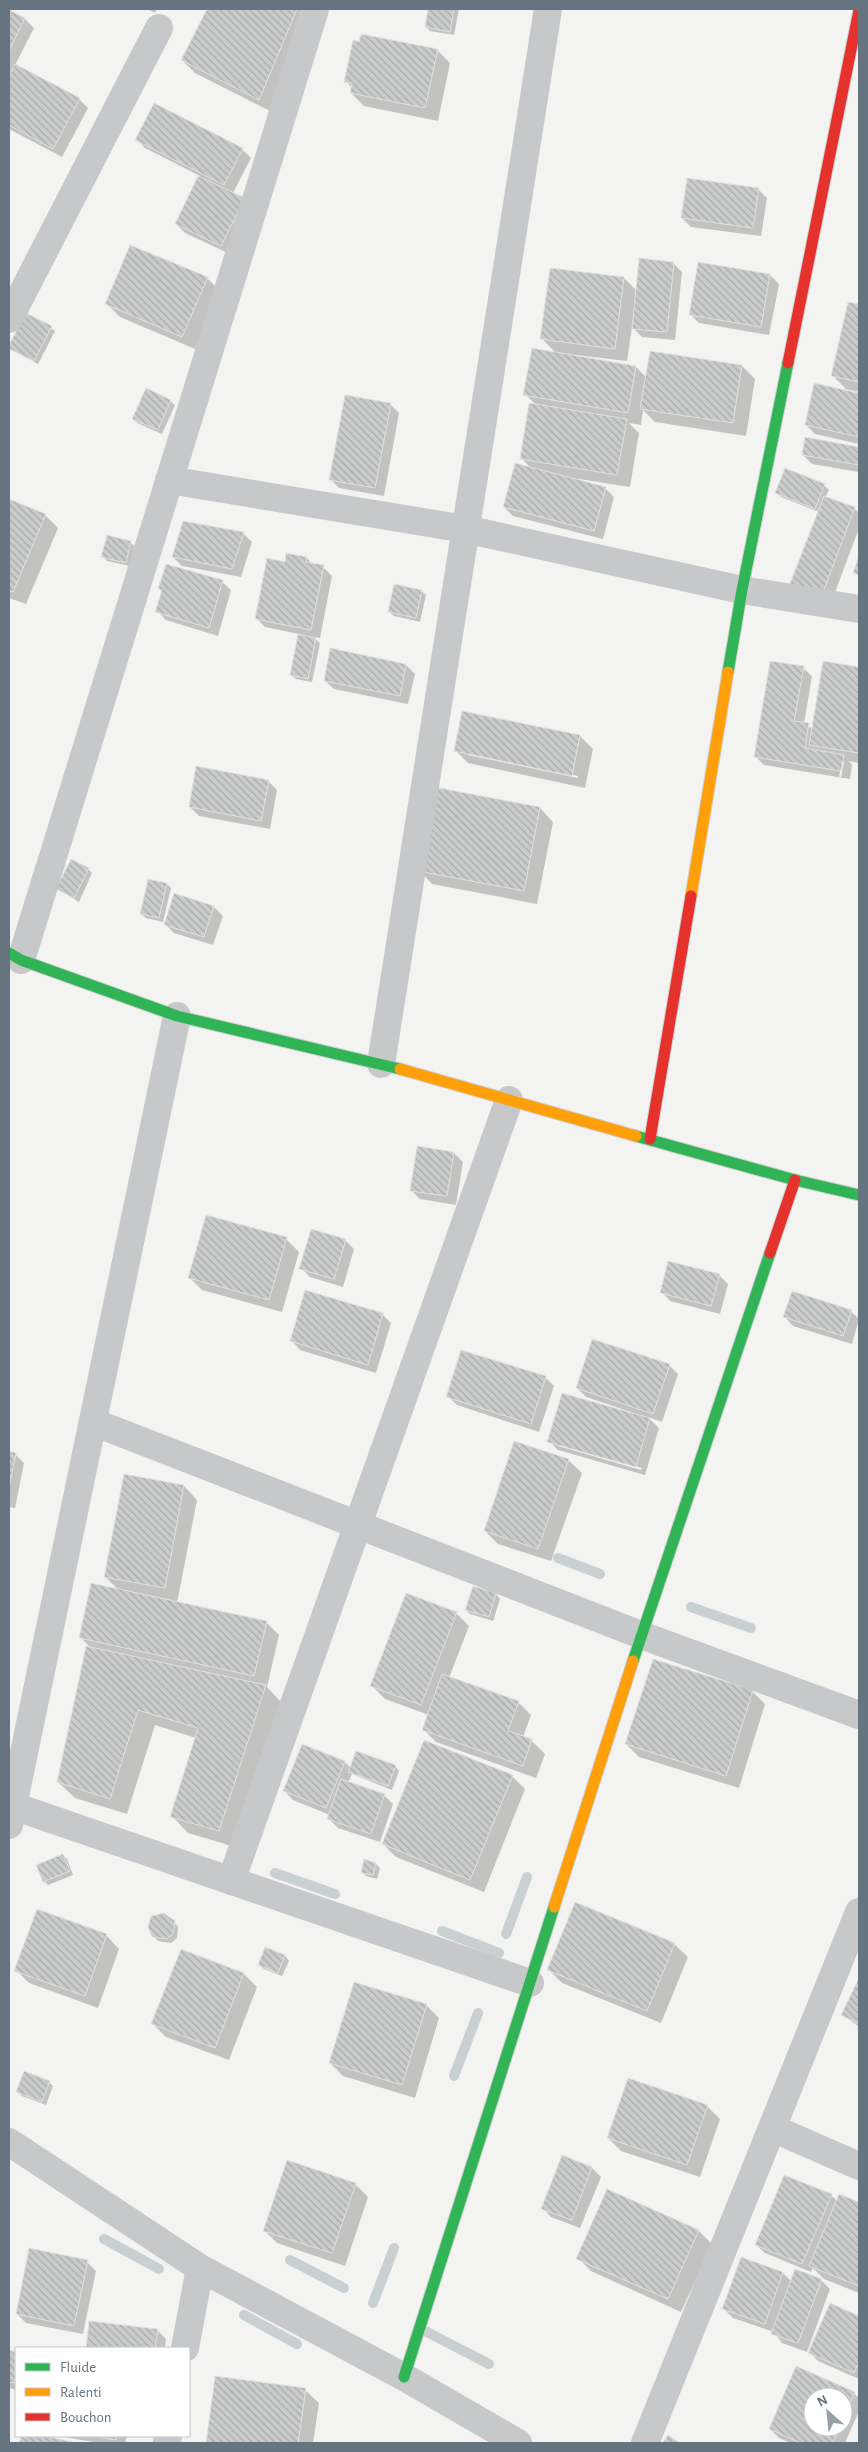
<svg xmlns="http://www.w3.org/2000/svg" width="868" height="2452" viewBox="0 0 868 2452" font-family="'Alegreya Sans',sans-serif">
	<style>
		.shadow { fill: #0003; fill-rule: evenodd }
		.lines { fill: none; stroke-linecap: round; stroke-linejoin: round }
		.stream { stroke: #c8d0d2; stroke-width: 10 }
		.building { fill: url(#building-back-hatch); stroke: #e2e2e1 }
		.fast-casing { stroke: #d0d0d0; stroke-width: 13 }
		.slow-casing { stroke: #d0d0d0; stroke-width: 13 }
		.jam-casing { stroke: #d0d0d0; stroke-width: 13 }
		.street { stroke: #c7c8c9; stroke-width: 28 }
		.fast { stroke: #30b455; stroke-width: 11 }
		.slow { stroke: #ff9f0a; stroke-width: 11 }
		.jam { stroke: #e5322d; stroke-width: 11 }
	</style>
	<defs>
		<pattern id="building-back-hatch" width="6" height="6" patternUnits="userSpaceOnUse" patternTransform="scale(1.25)"><rect width="6" height="6" fill="#cacbcb"/><path d="M-1 5l2 2M0 0l6 6M5-1l2 2" fill="none" stroke="#a8a9aa"/></pattern>
	</defs>
	<rect width="100%" height="100%" fill="#f3f3f1"/>
	<path class="shadow" d="M147,9H157L155,13Z
		M209,9H316L272,112L195,73L182,60Z
		M429,9H459L454,35L430,31L426,27Z
		M9,11L25,19L34,28L15,65L79,99L88,108L62,157L9,129Z
		M437,50L450,63L438,121L364,106L351,93L352,88L346,81Z
		M136,139L242,149L251,158L233,193L244,199L230,254L185,233L176,224L200,176L145,148Z
		M758,189L767,198L761,236L691,227L682,218Z
		M673,263L682,272L675,340L642,337L632,327L627,361L576,355L575,357L636,367L647,378L742,366L755,379L746,436L655,422L643,410L641,425L629,423L639,433L630,487L579,479V481L605,488L614,497L603,539L513,516L504,507L531,468L521,458L536,405L525,394L556,353L542,339L624,278L637,291Z
		M699,264L770,275L779,284L769,335L699,323L690,314Z
		M207,278L220,291L195,349L120,317L107,304Z
		M849,303L859,306V392L846,389L833,376Z
		M26,314L55,331L38,364L9,348Z
		M815,384L859,394V444L815,434L806,425Z
		M170,401L175,405L162,434L137,423L133,419Z
		M390,404L399,413L384,496L339,488L330,479Z
		M806,438L859,448V472L812,464L803,455Z
		M824,485L829,490L825,498L854,508L859,513V528L830,606L800,594L819,512L781,497L777,492Z
		M9,500L45,515L58,528L26,604L9,598Z
		M243,533L252,542L241,577L182,566L173,557Z
		M130,542L134,546L130,566L107,561L103,557Z
		M307,558L313,565L323,567L332,576L320,638L313,637L320,643L312,682L296,679L291,675L299,634L265,627L256,618L286,563Z
		M222,582L231,590L218,636L166,620L157,611L162,592L159,589Z
		M421,591L426,595L420,622L394,616L389,612Z
		M824,662L859,668V763L849,761L852,765L850,779L764,765L755,756L803,668L812,676L804,724L813,729ZM842,762H844L841,777H839Z
		M406,665L415,674L408,704L334,689L325,681Z
		M463,712L580,736L593,749L585,788L468,763L455,750ZM468,753L578,776V778L468,755Z
		M268,781L277,790L270,829L199,816L190,807Z
		M540,808L553,822L537,904L432,884L419,870Z
		M88,869L92,873L79,902L58,889Z
		M149,880L167,884L171,888L163,922L146,918L141,914Z
		M175,895L214,907L223,916L213,945L174,933L165,924Z
		M418,1148L454,1153L463,1162L456,1205L420,1199L411,1190Z
		M286,1239L299,1252L282,1312L202,1290L189,1277Z
		M345,1240L354,1249L343,1287L310,1277L301,1268Z
		M719,1275L728,1284L720,1314L670,1301L662,1292Z
		M851,1311L859,1319L852,1344L793,1326L785,1317Z
		M382,1314L391,1323L376,1373L300,1350L292,1341Z
		M669,1365L678,1374L662,1422L648,1417L659,1428L645,1475L558,1450L549,1441L631,1414V1412L586,1397L577,1388ZM558,1443L642,1468L641,1470L558,1446Z
		M545,1377L554,1386L539,1432L457,1405L448,1396Z
		M9,1453L15,1454L24,1463L15,1508L9,1507Z
		M568,1460L582,1473L551,1561L498,1544L485,1531Z
		M184,1486L197,1500L177,1603L266,1622L279,1635L267,1687L282,1703L235,1847L188,1833L172,1816L196,1738L155,1725L127,1814L75,1798L58,1782L92,1649L80,1637L119,1590L105,1577Z
		M473,1588L496,1594L500,1599L493,1621L470,1614L466,1610Z
		M456,1613L469,1626L449,1678L518,1702L531,1715L523,1737L532,1741L545,1754L536,1778L436,1742L423,1729L429,1715L385,1699L372,1686Z
		M752,1691L765,1704L739,1788L639,1757L626,1744Z
		M345,1762L351,1768L395,1766L399,1771L392,1790L352,1774L348,1783L384,1795L393,1804L380,1842L338,1828L329,1819L330,1815L293,1800L284,1791Z
		M512,1776L525,1789L484,1892L396,1857L383,1844Z
		M63,1855L67,1859L73,1875L48,1885L44,1881Z
		M376,1864L380,1868L377,1879L366,1876L362,1872Z
		M174,1922L178,1927L177,1938L171,1943L158,1941L153,1936Z
		M106,1935L119,1949L98,2008L29,1983L16,1970Z
		M674,1944L688,1957L661,2023L562,1983L549,1970Z
		M266,1949L285,1956L289,1961L282,1976L264,1969L259,1965Z
		M182,1951L244,1974L257,1987L229,2060L166,2037L153,2024Z
		M859,1981V2027L842,2014Z
		M426,2005L439,2018L415,2098L343,2076L330,2063Z
		M49,2082L53,2086L46,2105L22,2096L17,2092Z
		M707,2106L720,2119L700,2177L621,2151L608,2138Z
		M592,2168L601,2177L580,2228L551,2217L543,2208Z
		M355,2184L368,2197L345,2266L277,2243L264,2230Z
		M608,2191L699,2231L712,2244L681,2312L591,2271L578,2258Z
		M831,2195L837,2201L840,2196L859,2203V2293L824,2279L813,2268L811,2272L765,2253L756,2245Z
		M87,2262L96,2271L83,2334L26,2323L17,2314Z
		M783,2273L792,2282L821,2280L830,2289L807,2352L782,2343L774,2332L733,2318L724,2309Z
		M831,2304L859,2317V2379L818,2361L809,2352Z
		M90,2323L157,2330L166,2339L165,2348H87Z
		M9,2352L16,2353V2390L9,2388Z
		M797,2368L854,2393L859,2398V2411L845,2443H791L779,2438L770,2429ZM813,2397H843V2427H813Z
		M216,2377L305,2390L319,2403L313,2443H207Z
		M22,2436H39L71,2443H20Z
		M59,2436H127L125,2443H99Z"/>
	<g class="lines">
		<path class="stream" d="M558,1558L600,1574
			M691,1607L751,1628
			M275,1873L335,1894
			M442,1931L499,1953
			M506,1934L527,1877
			M454,2076L478,2013
			M104,2239L159,2269
			M290,2260L344,2288
			M373,2303L394,2248
			M244,2315L297,2344
			M423,2330L489,2364"/>
	</g>
	<path class="building" d="M207,9H297L259,100L181,60Z
		M428,9H454L450,32L425,27Z
		M9,10L25,18L9,51Z
		M361,34L438,49L425,108L350,93L352,83L344,82L353,40L359,42Z
		M15,64L80,98L53,149L9,125V76Z
		M154,103L243,148L224,185L135,140Z
		M198,176L245,198L221,246L175,224Z
		M687,178L759,188L753,228L681,218Z
		M130,245L208,277L182,337L105,304Z
		M639,258L674,262L667,332L632,329Z
		M698,262L770,274L761,327L689,315Z
		M550,268L624,277L615,349L540,339Z
		M848,302L859,304V382L831,376Z
		M26,313L52,326L34,361L9,349V345Z
		M532,348L636,366L628,413L523,395Z
		M650,351L742,365L733,423L640,409Z
		M814,383L859,393V437L805,425Z
		M146,388L171,400L158,430L132,419Z
		M345,395L391,403L375,488L329,480Z
		M529,403L627,419L617,475L520,459Z
		M805,437L859,447V465L802,455Z
		M515,463L606,487L594,531L503,507Z
		M785,468L825,484L815,509L775,493Z
		M824,496L855,507L821,598L789,586Z
		M9,499L46,514L13,592L9,591Z
		M183,521L244,532L232,569L172,557Z
		M107,535L131,541L126,563L101,557Z
		M286,553L307,557L306,562L324,565L311,630L255,619L267,558L285,562Z
		M859,555V575L853,573Z
		M166,564L223,580L209,628L155,612L162,590L158,589Z
		M394,584L422,590L416,618L388,612Z
		M298,634L316,638L308,679L290,675Z
		M330,648L406,664L400,696L324,681Z
		M770,661L804,666L794,721L809,723L805,748L844,755L841,771L754,757Z
		M823,661L859,667V753L809,745Z
		M462,711L580,735L572,776L454,751Z
		M196,766L269,780L261,821L189,807Z
		M434,787L540,807L524,891L418,871Z
		M71,859L89,868L74,898L56,889Z
		M148,879L167,883L159,918L140,914Z
		M174,893L214,906L204,937L164,925Z
		M417,1146L454,1152L447,1196L410,1191Z
		M206,1215L287,1237L269,1300L188,1278Z
		M311,1229L346,1239L334,1279L299,1269Z
		M668,1261L720,1274L711,1306L660,1293Z
		M305,1290L383,1313L368,1365L290,1341Z
		M792,1291L852,1310L843,1336L783,1317Z
		M592,1339L670,1364L653,1414L576,1388Z
		M461,1350L546,1376L531,1424L446,1397Z
		M562,1393L650,1418L636,1467L547,1442Z
		M514,1441L569,1459L538,1549L484,1531Z
		M9,1451L16,1453L9,1488Z
		M124,1474L184,1485L165,1588L104,1577Z
		M91,1583L267,1621L254,1676L79,1638Z
		M473,1586L496,1593L489,1617L465,1610Z
		M406,1593L457,1612L421,1705L370,1686Z
		M86,1646L266,1685L219,1831L170,1817L198,1728L138,1710L110,1799L57,1782Z
		M653,1659L753,1690L726,1776L625,1744Z
		M442,1674L519,1701L508,1731L532,1739L523,1766L422,1730Z
		M424,1740L513,1775L470,1880L382,1844Z
		M302,1744L345,1761L326,1808L283,1791Z
		M356,1751L396,1765L388,1786L348,1772Z
		M341,1779L385,1794L371,1834L327,1819Z
		M63,1854L70,1871L43,1882L36,1865Z
		M364,1859L376,1863L373,1875L361,1873Z
		M575,1902L675,1943L647,2011L547,1970Z
		M37,1909L107,1934L85,1996L14,1971Z
		M164,1913L175,1921L173,1934L166,1939L152,1937L148,1927L151,1916Z
		M265,1947L285,1955L278,1973L258,1965Z
		M181,1949L244,1973L215,2048L151,2024Z
		M859,1978V2024L841,2015Z
		M354,1982L427,2004L402,2085L329,2063Z
		M24,2071L50,2081L42,2102L16,2092Z
		M628,2078L708,2105L687,2165L607,2138Z
		M562,2155L592,2167L572,2220L541,2209Z
		M287,2160L356,2183L332,2253L263,2231Z
		M784,2175L832,2194L802,2264L755,2245Z
		M607,2189L699,2230L668,2299L576,2259Z
		M839,2194L859,2202V2286L809,2266Z
		M29,2248L88,2260L74,2326L16,2314Z
		M741,2257L783,2272L765,2324L722,2309Z
		M795,2269L822,2279L798,2343L771,2334Z
		M830,2303L859,2316V2362L854,2373L808,2353Z
		M89,2321L158,2329L155,2348H86Z
		M9,2350L16,2352V2383L9,2382Z
		M796,2366L855,2392L843,2419V2397H813V2427H840L833,2443H801L769,2429Z
		M215,2376L306,2388L298,2443H206Z
		M668,2435L680,2443H663Z
		M21,2436H45L77,2443H19Z
		M94,2436H117L116,2440Z"/>
	<g class="lines">
		<defs>
			<path id="fast" d="M728,672L742,590L788,363
				M9,953L21,960L177,1016L400,1069
				M636,1136L795,1180L859,1195
				M633,1661L770,1253
				M404,2377L554,1907"/>
			<path id="slow" d="M691,896L728,672
				M400,1069L636,1136
				M554,1907L633,1661"/>
			<path id="jam" d="M788,363L859,10
				M650,1139L691,896
				M770,1253L795,1180"/>
		</defs>
		<use href="#fast" class="fast-casing"/>
		<use href="#slow" class="slow-casing"/>
		<use href="#jam" class="jam-casing"/>
		<path class="street" d="M9,319L159,28
			M169,480L465,529L742,590L859,609
			M21,960L315,9
			M381,1064L548,9
			M93,1422L641,1635L859,1715
			M13,1806L530,1983
			M9,1825L177,1016
			M231,1881L509,1100
			M772,2128L859,2166
			M9,2142L200,2268L404,2377L518,2443
			M185,2348L200,2268
			M167,2443L168,2436
			M645,2443L859,1912"/>
		<use href="#fast" class="fast"/>
		<use href="#slow" class="slow"/>
		<use href="#jam" class="jam"/>
	</g>
	<rect width="868" height="2452" fill="none" stroke="#65747f" stroke-width="20"/>
	<rect x="15" y="2347" width="175" height="90" fill="#ffffff" stroke="#c1c7cc"/>
	<rect x="25" y="2363" width="25" height="8" fill="#30b455" stroke="#c1c7cc"/>
	<text x="60" y="2372" font-size="15" fill="#65747f">Fluide</text>
	<rect x="25" y="2388" width="25" height="8" fill="#ff9f0a" stroke="#c1c7cc"/>
	<text x="60" y="2397" font-size="15" fill="#65747f">Ralenti</text>
	<rect x="25" y="2413" width="25" height="8" fill="#e5322d" stroke="#c1c7cc"/>
	<text x="60" y="2422" font-size="15" fill="#65747f">Bouchon</text>
	<g transform="translate(828 2412) rotate(333)"><circle r="24" fill="#ffffff" stroke="#c1c7cc"/>
	<path d="M0-4L9 19L0 12L-9 19Z" fill="#97a0a7"/>
	<text y="-8" font-size="14" font-weight="bold" text-anchor="middle" fill="#65747f">N</text>
	</g>
</svg>
